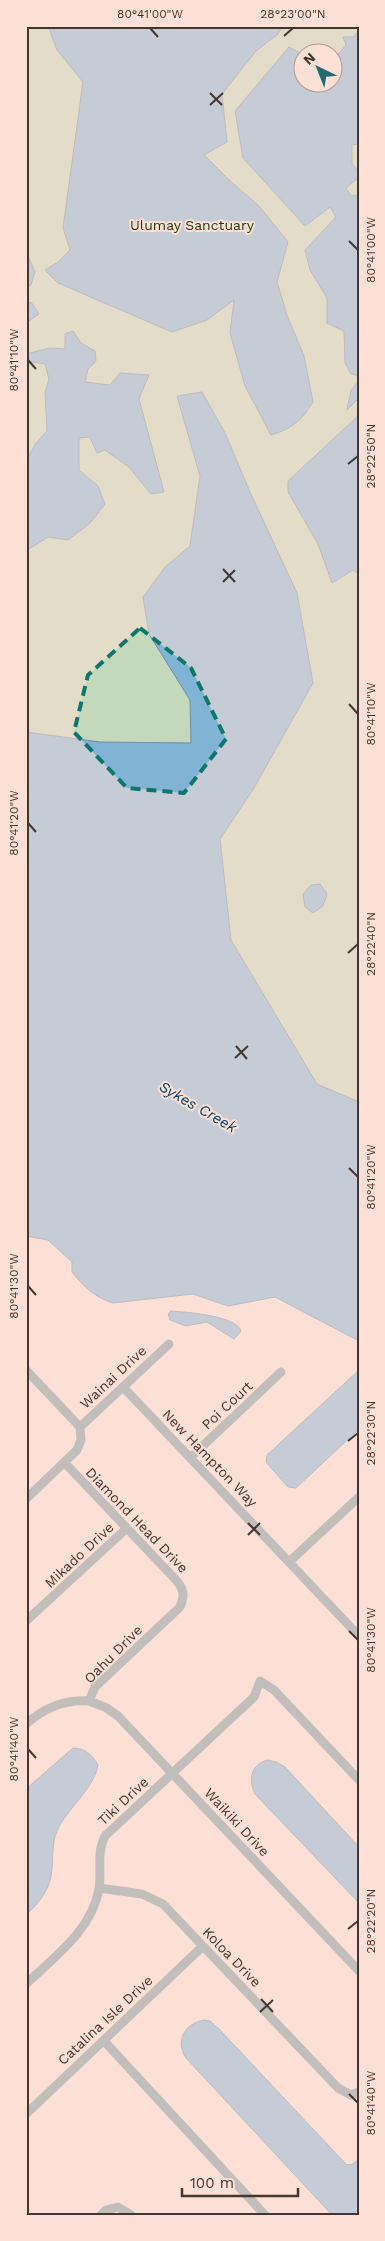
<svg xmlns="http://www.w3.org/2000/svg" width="385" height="2241" viewBox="0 0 385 2241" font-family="'Work Sans',sans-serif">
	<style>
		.green { fill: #c4d8bb; fill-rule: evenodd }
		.water { fill: #81b4d4; stroke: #6f8ea3 }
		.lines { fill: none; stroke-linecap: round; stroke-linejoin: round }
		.street { stroke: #7b969c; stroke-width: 9 }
		.marked { fill: none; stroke: #0f766e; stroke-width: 4; stroke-dasharray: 10 6; stroke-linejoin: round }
		.ticks { fill: none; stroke: #443631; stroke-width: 2 }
		.labels { text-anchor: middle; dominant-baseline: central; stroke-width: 4; stroke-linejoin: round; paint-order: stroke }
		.park-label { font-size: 14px; fill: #1b3809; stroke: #fde0d5 }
		.street-label { font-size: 14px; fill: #443631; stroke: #fde0d5 }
		.water-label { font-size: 15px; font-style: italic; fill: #004464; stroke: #fde0d5 }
		.neatline { fill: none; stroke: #443631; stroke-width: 2 }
		.ticks-label { font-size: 12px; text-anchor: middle; fill: #443631 }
	</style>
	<rect width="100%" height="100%" fill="#fde0d5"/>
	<path class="green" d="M26,26H359V1102L317,1084L231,940L220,839L250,492L225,433L202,392L177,396L200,476L190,546L165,567L149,634L190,700L191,744L100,742L26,732ZM302,52H332V82H302Z"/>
	<path class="water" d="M48,26H283L278,34L256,51L222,94L227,142L204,155L228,179L259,206L288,242L277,282L287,315L304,356L313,402C302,420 292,429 271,435L245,386L230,333L234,300L207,320L172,332L58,283L45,270L58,262L70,250L63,228L83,82L57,50Z
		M359,31V144L352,145V163L359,173V177L346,188L351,196L359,195V376L351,374L345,363L344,331L327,323V298L310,270L305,250L336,217L330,207L305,226L243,158L235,111L289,47L302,54V82H332L333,60L346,45L343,37H353Z
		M26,251L35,272L31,285L26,287Z
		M31,302L39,314L26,323V305Z
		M73,331L81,343L95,351L96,361L88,369L85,382L110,385L120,373L149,375L139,399L164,492L151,494L129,467L105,450L97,453L90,437L79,438V470L98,486L105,504L90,523L68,540L48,537L26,551V461L36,443L47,431L45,392L49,379L45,364L26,361V354L50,348L65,349V334Z
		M359,381V398L347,410L351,390Z
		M202,392L225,433L250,492L297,593L313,683L254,788L220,839L231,940L317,1084L359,1102V1341L275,1297L228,1306L193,1294L113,1303C94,1297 84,1287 72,1272V1262L48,1240L26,1236V732L100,742L191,743L190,700L149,634L143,597L165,567L190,546L200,476L177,396Z
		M359,415V574L353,570L332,583L318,544L288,492V481Z
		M320,884L327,894L323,906L313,913L305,907L303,894L311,885Z
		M171,1311C186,1312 237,1316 241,1331L234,1339L207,1322L186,1326L170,1320L168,1314Z
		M359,1370V1429L296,1488L288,1487L266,1462L267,1455Z
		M73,1748C85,1748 92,1755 98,1765C94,1789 67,1808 57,1831C52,1843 53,1856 52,1869C51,1888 40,1902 26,1915V1789Z
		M268,1760L276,1762L285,1767L359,1847V1903L255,1794C248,1779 251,1764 268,1760Z
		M204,2020L210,2021L220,2030L343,2161L347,2165L353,2164L359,2159V2210L352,2215H332L186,2058C175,2041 184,2024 204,2020Z"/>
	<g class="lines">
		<path class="street" d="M26,1370L80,1427
			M123,1387L359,1636
			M191,1457L281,1372
			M26,1499L77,1450L81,1440L80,1427L169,1344
			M289,1562L359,1497
			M26,1621L127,1528
			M89,1701L105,1707L118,1716L359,1971
			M26,1724C44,1708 65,1699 89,1701L95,1687L180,1607C185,1596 184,1589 176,1580L65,1463
			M99,1888L142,1894L163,1904L338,2088L351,2095L359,2092
			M26,1984C54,1957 92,1930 99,1889C102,1871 96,1853 105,1836L254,1697L260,1681L274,1690L359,1780
			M104,2041L265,2215
			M26,2114L203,1946
			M101,2215L106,2210L118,2207L131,2215"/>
	</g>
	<path d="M0 0H385V2241H0ZM140,628L191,668L226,739L184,793L127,788L74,732L88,675Z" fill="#fde0d5" fill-opacity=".55" fill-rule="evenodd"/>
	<path class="marked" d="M140,628L191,668L226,739L184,793L127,788L74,732L88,675Z"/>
	<path class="ticks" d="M150,28L158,37M284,36L293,28M210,93L222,105M210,105L223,93M349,241L358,250M28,360L36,369M348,464L358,456M223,569L235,582M223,582L235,570M349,704L358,714M28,823L36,832M348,953L358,944M236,1046L247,1059M235,1058L248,1046M349,1168L358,1177M28,1286L36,1295M348,1441L358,1433M248,1523L260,1535M248,1535L260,1523M349,1631L358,1640M28,1749L36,1758M348,1929L358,1921M261,1999L273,2012M260,2012L273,2000M349,2094L358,2103"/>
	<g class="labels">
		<g class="park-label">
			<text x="192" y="225">Ulumay Sanctuary</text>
		</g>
		<g class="street-label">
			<text transform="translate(113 1377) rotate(-43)">Wainai Drive</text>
			<text transform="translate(227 1405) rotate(-43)">Poi Court</text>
			<text transform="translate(210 1458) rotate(46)">New Hampton Way</text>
			<text transform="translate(137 1520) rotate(46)">Diamond Head Drive</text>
			<text transform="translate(79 1555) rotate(-43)">Mikado Drive</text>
			<text transform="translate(113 1654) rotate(-45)">Oahu Drive</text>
			<text transform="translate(123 1801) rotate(-43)">Tiki Drive</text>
			<text transform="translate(237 1822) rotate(47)">Waikiki Drive</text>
			<text transform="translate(232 1957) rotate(46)">Koloa Drive</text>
			<text transform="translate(105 2020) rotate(-43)">Catalina Isle Drive</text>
		</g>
		<g class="water-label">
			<text transform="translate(198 1107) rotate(30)">Sykes Creek</text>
		</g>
	</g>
	<rect width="385" height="2241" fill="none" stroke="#fde0d5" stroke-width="55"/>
	<g transform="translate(318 68) rotate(317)"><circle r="24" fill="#fde0d5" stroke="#b39c93"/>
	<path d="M0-4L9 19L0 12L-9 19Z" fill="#206a74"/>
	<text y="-8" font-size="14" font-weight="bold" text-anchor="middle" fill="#443631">N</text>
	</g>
	<path d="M182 2188v8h116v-8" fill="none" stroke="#443631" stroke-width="2.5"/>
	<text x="190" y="2188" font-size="15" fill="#443631" stroke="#fde0d5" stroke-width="4" paint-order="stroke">100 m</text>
	<rect x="28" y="28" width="330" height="2186" class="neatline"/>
	<g class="ticks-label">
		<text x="150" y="18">80°41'00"W</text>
		<text x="293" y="18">28°23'00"N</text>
		<text transform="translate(371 250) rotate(-90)" y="4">80°41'00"W</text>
		<text transform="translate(14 360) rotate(-90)" y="4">80°41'10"W</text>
		<text transform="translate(371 456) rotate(-90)" y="4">28°22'50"N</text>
		<text transform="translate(371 714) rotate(-90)" y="4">80°41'10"W</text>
		<text transform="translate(14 823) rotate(-90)" y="4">80°41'20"W</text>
		<text transform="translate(371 944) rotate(-90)" y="4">28°22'40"N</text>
		<text transform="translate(371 1177) rotate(-90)" y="4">80°41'20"W</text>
		<text transform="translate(14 1286) rotate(-90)" y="4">80°41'30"W</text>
		<text transform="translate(371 1433) rotate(-90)" y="4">28°22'30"N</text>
		<text transform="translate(371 1640) rotate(-90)" y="4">80°41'30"W</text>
		<text transform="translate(14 1749) rotate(-90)" y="4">80°41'40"W</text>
		<text transform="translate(371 1921) rotate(-90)" y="4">28°22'20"N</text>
		<text transform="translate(371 2103) rotate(-90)" y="4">80°41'40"W</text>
	</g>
</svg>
